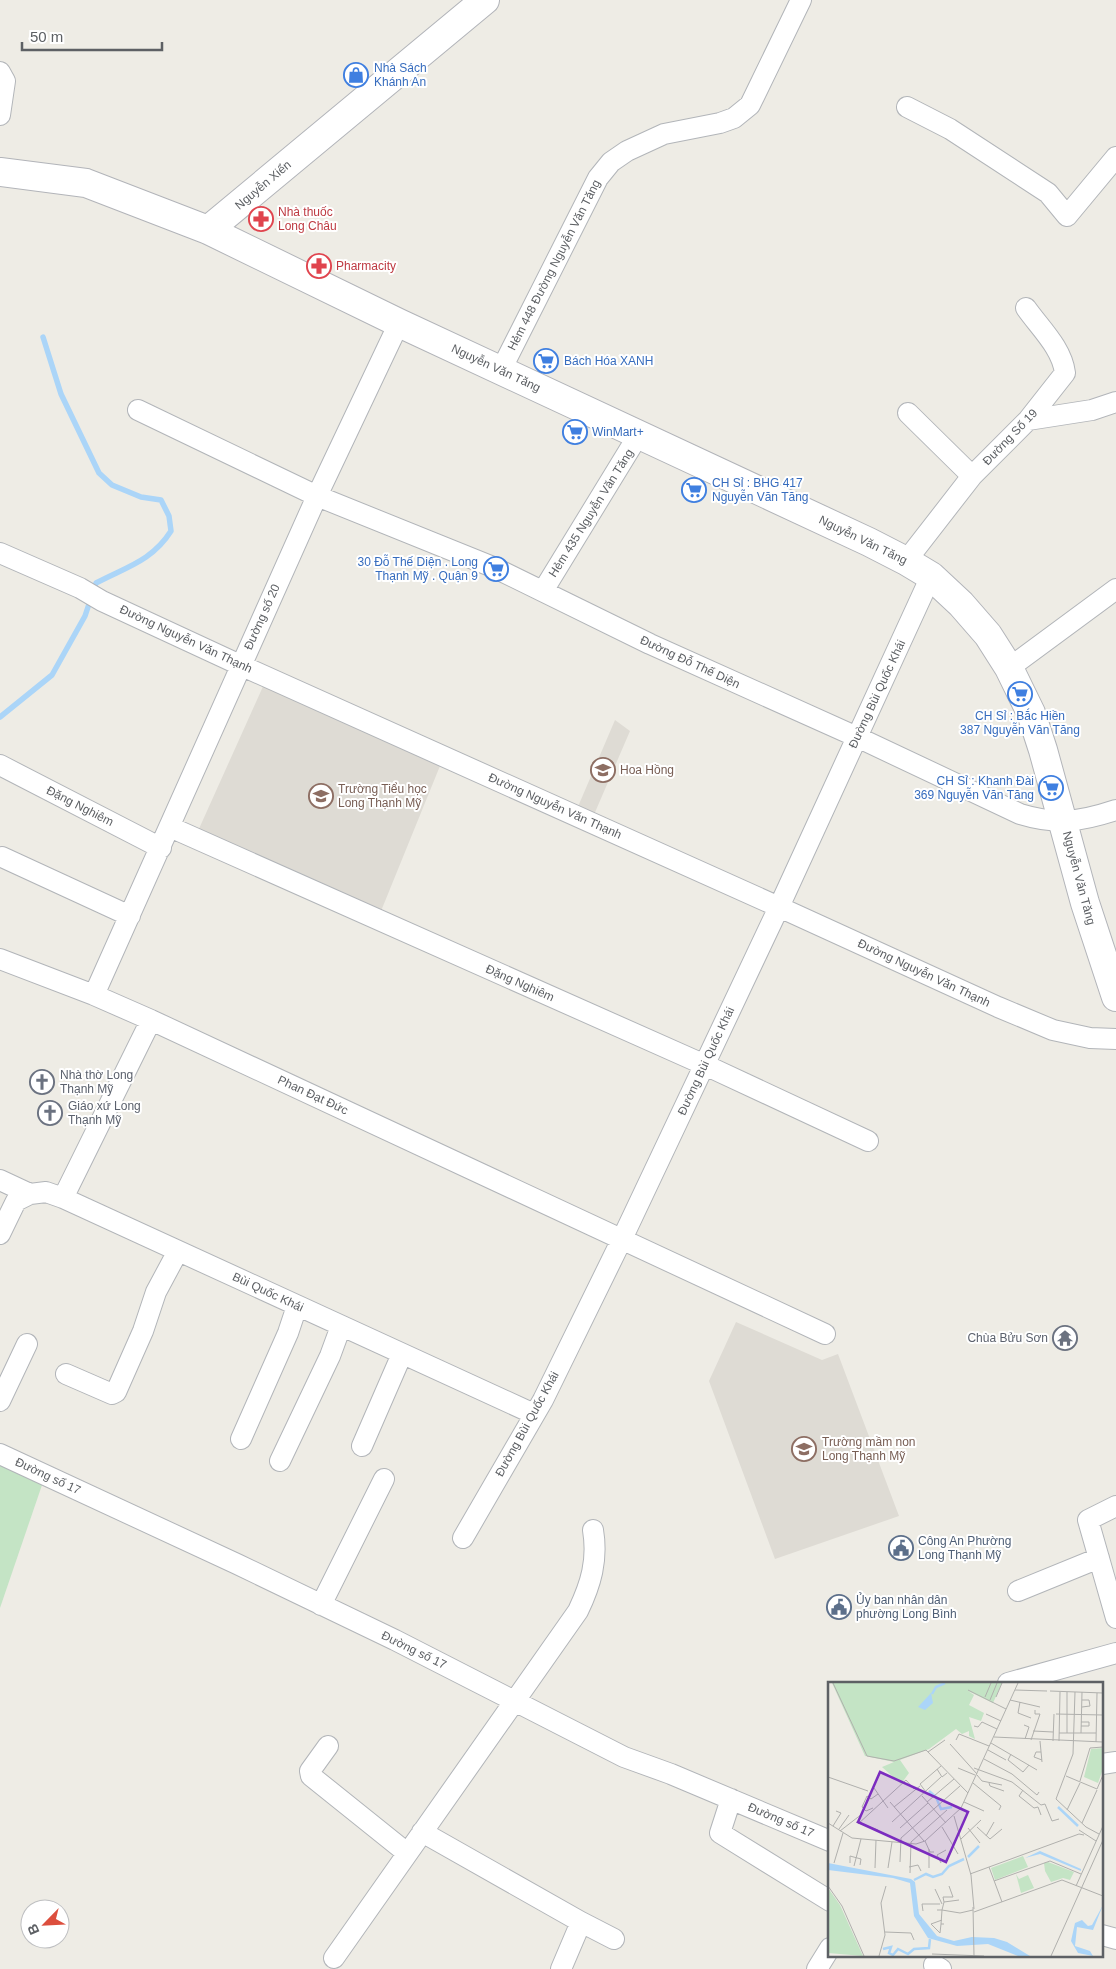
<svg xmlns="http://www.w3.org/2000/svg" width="1116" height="1969" viewBox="0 0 1116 1969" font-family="Helvetica,sans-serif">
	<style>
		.education { fill: #dedbd4 }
		.green { fill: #c4e4c5 }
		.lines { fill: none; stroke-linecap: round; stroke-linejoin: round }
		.stream { stroke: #abd5f8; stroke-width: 5.5 }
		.minor-casing { stroke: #b2b5b9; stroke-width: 22 }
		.secondary-casing { stroke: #b2b4b9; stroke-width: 30 }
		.minor { stroke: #fff; stroke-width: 20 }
		.secondary { stroke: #fff; stroke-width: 28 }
		.labels { text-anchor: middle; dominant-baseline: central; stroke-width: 4; stroke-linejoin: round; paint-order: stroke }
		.shop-label { font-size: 12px; fill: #366cbe; stroke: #fff; text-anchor: start }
		.street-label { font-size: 12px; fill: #5d6064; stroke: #fff }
		.health-label { font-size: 12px; fill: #be3a42; stroke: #fff; text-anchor: start }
		.education-label { font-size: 12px; fill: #785e54; stroke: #fff; text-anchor: start }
		.worship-label { font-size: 12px; fill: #5b616d; stroke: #fff; text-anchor: start }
		.service-label { font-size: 12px; fill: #4e5e75; stroke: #fff; text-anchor: start }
		.inset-river { fill: none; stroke: #abd5f8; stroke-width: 2.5 }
		.inset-road { fill: none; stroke: #b0b0ad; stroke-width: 1 }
		.view { fill: #7b2cbf; fill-opacity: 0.15; stroke: #7b2cbf; stroke-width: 2.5 }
		.inset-edge { fill: none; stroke: #5d6064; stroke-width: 2.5 }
	</style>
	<rect width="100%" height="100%" fill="#eeece5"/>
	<path class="education" d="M265,682L442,761L379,916L198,831Z
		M615,720L630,731L593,817L577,809Z
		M736,1322L822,1360L838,1354L899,1516L775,1559L709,1381Z"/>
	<path class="green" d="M0,1461L42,1485L0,1608Z"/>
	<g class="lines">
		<path class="stream" d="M0,717L52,675L85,616L96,583C126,567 152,561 171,531L169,516L161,500L141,497L112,485L99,473L61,394L43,337"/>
		<defs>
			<path id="minor" d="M0,72L5,81L0,115
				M907,107L950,129L1048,193L1067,216L1116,157
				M501,370L598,178L611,162L627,151L664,134L720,123L734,118L750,105L801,0
				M138,410L317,496L493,567L650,644L857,737L1020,814C1056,825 1080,822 1116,810
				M908,413L972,476
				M1028,420L1092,410L1116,402
				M0,553L80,588L102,601L240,665L779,907L998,1007L1053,1030L1090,1038L1116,1039
				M906,561L972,476L1028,420L1065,373C1062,348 1040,328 1026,308
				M543,591L639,434
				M1009,668L1116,589
				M0,765L161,848
				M170,827L705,1065L868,1141
				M2,857L130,916
				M0,959L94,995L151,1020L825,1334
				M94,995L317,496L399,323
				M0,1180L30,1194L46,1192L63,1198L534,1414
				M63,1198L151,1020
				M0,1234L16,1201L30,1194
				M66,1374L112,1394L116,1392L143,1331L156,1292L178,1251
				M0,1401L27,1344
				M241,1439L288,1333L297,1306
				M362,1446L402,1354
				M0,1454L237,1564L395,1640L624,1757L671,1774L830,1841
				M280,1461L330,1356L341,1326
				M1088,1520L1116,1618
				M1088,1520L1116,1506
				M463,1538L543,1400L622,1239L779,907L931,576
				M1018,1591L1099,1558
				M321,1605L384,1479
				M1008,1683L1116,1653
				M328,1746L310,1771L311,1776L407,1853
				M1102,1764L1116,1762
				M731,1799L720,1833L830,1901
				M422,1832L581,1922L561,1969
				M581,1922L614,1939
				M1102,1935L1116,1939
				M334,1958L578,1611C591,1584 598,1560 593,1530
				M934,1965L941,1969
				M817,1969L830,1948"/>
			<path id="secondary" d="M0,172L86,183L208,230L399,323L869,542L906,561L931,576L961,604L988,635L1009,668L1031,713L1043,750L1085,903L1116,997
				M208,230L485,0"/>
		</defs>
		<use href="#minor" class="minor-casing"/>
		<use href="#secondary" class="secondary-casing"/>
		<use href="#minor" class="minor"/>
		<use href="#secondary" class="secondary"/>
	</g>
	<defs>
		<symbol id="shop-ring" viewBox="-11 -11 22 22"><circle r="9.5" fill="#fff" stroke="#3f7fe0" stroke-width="1.5"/><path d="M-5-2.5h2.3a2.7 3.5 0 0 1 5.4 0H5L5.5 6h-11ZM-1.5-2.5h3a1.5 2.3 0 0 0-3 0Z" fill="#3f7fe0"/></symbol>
		<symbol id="pharmacy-ring" viewBox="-11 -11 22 22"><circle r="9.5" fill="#fff" stroke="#e0444e" stroke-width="1.5"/><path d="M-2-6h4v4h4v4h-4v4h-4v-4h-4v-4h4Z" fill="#e0444e"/></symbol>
		<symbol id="supermarket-ring" viewBox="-11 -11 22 22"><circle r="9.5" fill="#fff" stroke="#3f7fe0" stroke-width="1.5"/><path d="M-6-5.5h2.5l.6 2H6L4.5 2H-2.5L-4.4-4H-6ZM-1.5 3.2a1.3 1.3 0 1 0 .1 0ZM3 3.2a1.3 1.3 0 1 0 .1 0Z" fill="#3f7fe0"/></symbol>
		<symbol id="school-ring" viewBox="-11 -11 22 22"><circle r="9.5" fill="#fff" stroke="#8d6e63" stroke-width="1.5"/><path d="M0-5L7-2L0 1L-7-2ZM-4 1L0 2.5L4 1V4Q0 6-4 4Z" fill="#8d6e63"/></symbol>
		<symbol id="church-ring" viewBox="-11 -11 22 22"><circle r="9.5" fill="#fff" stroke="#6b7280" stroke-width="1.5"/><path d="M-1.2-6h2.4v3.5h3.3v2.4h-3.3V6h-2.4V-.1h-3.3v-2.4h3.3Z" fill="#6b7280"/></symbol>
		<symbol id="temple-ring" viewBox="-11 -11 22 22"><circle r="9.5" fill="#fff" stroke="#6b7280" stroke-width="1.5"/><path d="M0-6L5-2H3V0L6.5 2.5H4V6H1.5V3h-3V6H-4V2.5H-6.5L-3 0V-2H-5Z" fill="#6b7280"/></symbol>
		<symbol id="civic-ring" viewBox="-11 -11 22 22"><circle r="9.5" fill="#fff" stroke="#5c6f8a" stroke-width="1.5"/><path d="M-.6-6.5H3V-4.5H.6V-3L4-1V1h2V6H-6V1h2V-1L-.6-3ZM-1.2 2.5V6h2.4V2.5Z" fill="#5c6f8a"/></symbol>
	</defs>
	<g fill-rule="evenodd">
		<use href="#shop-ring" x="342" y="61" width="28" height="28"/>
		<use href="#pharmacy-ring" x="247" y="205" width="28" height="28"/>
		<use href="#pharmacy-ring" x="305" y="252" width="28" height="28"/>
		<use href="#supermarket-ring" x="532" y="347" width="28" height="28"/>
		<use href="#supermarket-ring" x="561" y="418" width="28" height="28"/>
		<use href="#supermarket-ring" x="680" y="476" width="28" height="28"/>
		<use href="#supermarket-ring" x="482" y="555" width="28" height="28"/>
		<use href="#supermarket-ring" x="1006" y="680" width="28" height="28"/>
		<use href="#school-ring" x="589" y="756" width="28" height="28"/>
		<use href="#supermarket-ring" x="1037" y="774" width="28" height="28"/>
		<use href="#school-ring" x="307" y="782" width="28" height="28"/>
		<use href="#church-ring" x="28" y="1068" width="28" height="28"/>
		<use href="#church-ring" x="36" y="1099" width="28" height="28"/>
		<use href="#temple-ring" x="1051" y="1324" width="28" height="28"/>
		<use href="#school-ring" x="790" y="1435" width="28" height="28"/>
		<use href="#civic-ring" x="887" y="1534" width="28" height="28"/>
		<use href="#civic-ring" x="825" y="1593" width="28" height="28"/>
	</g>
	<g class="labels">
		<g class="shop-label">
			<text x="374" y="68">Nhà Sách<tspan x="374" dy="14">Khánh An</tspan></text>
			<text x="564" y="361">Bách Hóa XANH</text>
			<text x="592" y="432">WinMart+</text>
			<text x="712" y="483">CH Sỉ : BHG 417<tspan x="712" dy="14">Nguyễn Văn Tăng</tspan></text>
			<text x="478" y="562" text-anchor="end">30 Đỗ Thế Diện . Long<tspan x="478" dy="14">Thạnh Mỹ . Quận 9</tspan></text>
			<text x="1020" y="716" text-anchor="middle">CH Sỉ : Bắc Hiền<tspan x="1020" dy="14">387 Nguyễn Văn Tăng</tspan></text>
			<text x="1034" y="781" text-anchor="end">CH Sỉ : Khanh Đài<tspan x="1034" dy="14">369 Nguyễn Văn Tăng</tspan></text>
		</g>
		<g class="street-label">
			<text transform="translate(263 185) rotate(-40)">Nguyễn Xiển</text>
			<text transform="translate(554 265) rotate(-63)">Hẻm 448 Đường Nguyễn Văn Tăng</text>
			<text transform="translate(496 368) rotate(25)">Nguyễn Văn Tăng</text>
			<text transform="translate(1010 437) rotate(-46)">Đường Số 19</text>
			<text transform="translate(591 513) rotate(-58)">Hẻm 435 Nguyễn Văn Tăng</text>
			<text transform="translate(863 540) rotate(26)">Nguyễn Văn Tăng</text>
			<text transform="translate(262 617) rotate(-66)">Đường số 20</text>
			<text transform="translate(186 639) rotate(25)">Đường Nguyễn Văn Thạnh</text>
			<text transform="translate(690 662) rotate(25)">Đường Đỗ Thế Diện</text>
			<text transform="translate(877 694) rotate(-65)">Đường Bùi Quốc Khái</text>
			<text transform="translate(80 806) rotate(27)">Đặng Nghiêm</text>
			<text transform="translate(555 806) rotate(24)">Đường Nguyễn Văn Thạnh</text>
			<text transform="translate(1079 878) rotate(75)">Nguyễn Văn Tăng</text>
			<text transform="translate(924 973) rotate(25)">Đường Nguyễn Văn Thạnh</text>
			<text transform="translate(520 983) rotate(24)">Đặng Nghiêm</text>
			<text transform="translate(706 1061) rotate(-65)">Đường Bùi Quốc Khái</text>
			<text transform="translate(313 1095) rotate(25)">Phan Đạt Đức</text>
			<text transform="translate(268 1292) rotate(25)">Bùi Quốc Khái</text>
			<text transform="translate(527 1424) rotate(-61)">Đường Bùi Quốc Khái</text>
			<text transform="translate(48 1476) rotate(25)">Đường số 17</text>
			<text transform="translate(414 1650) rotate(26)">Đường số 17</text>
			<text transform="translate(781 1820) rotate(23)">Đường số 17</text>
		</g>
		<g class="health-label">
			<text x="278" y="212">Nhà thuốc<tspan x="278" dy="14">Long Châu</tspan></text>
			<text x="336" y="266">Pharmacity</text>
		</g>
		<g class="education-label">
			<text x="620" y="770">Hoa Hồng</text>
			<text x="338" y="789">Trường Tiểu học<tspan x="338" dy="14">Long Thạnh Mỹ</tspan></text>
			<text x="822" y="1442">Trường mầm non<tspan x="822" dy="14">Long Thạnh Mỹ</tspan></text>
		</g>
		<g class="worship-label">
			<text x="60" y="1075">Nhà thờ Long<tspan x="60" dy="14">Thạnh Mỹ</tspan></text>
			<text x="68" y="1106">Giáo xứ Long<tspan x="68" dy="14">Thạnh Mỹ</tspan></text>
			<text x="1048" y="1338" text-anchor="end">Chùa Bửu Sơn</text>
		</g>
		<g class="service-label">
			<text x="918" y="1541">Công An Phường<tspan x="918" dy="14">Long Thạnh Mỹ</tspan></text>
			<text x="856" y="1600">Ủy ban nhân dân<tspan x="856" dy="14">phường Long Bình</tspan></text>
		</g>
	</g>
	<g transform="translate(828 1682)">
		<rect width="275" height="275" fill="#eeece5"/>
		<path d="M4,1H174L165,21L140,9L146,13L141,23L156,31L153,39L141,35L147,57L141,54V49L134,52L128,47L101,67L72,78L81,91L73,102L54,85L66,80L37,74ZM275,66V87L270,101L256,95L263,67ZM195,174L200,185L167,198L163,186ZM220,180L246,190L242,198L235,196L223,200L217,189L216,181ZM188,192L191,197L200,193L206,206L193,211ZM0,206L12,223L35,274L0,271Z" fill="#c4e4c5"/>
		<path d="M103,11L105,21L97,28L90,25ZM212,169L253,187V189L212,172L197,176ZM0,181L83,197L87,200L91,232L109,254L126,259L144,255L166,256L179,260L202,274H190L160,262L129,264L100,256L86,234L82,201L65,196L0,188ZM275,223L265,248L249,245L247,264L262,269L265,274L250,271L243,259L247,241L254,238L260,244L264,243Z" fill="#abd5f8"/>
		<path class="inset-river" d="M104,12L108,5L117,1M101,109L108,115L113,127L124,125M230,125L250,144M140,175L151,164M86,198L98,192L105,195L114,192L121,184L136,177M55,267L63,265L61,271L65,273L70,267L80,272L86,267L101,266L102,257"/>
		<path class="inset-road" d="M5,1L39,74L66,79L98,68L140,111M140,8L178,27M187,8L219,9M222,9L275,11M247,10L245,72L228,117L258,145L271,152M157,15L163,1M168,15L174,1M162,18L169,1M182,18L212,25M192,20L190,31L203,36M254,25L262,24L261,18H254M158,32L173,39M228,32L275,33M196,43L201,45L197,57M146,44L150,45L154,40L169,47M253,44H261V40H253M205,49L225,50M231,51H268M239,51V10M253,51L254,10M166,55L275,60M128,58L131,52L161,64M203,58L212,32H207V28M212,59L214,80M225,59L226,32M231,59L232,10M268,60L269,11M163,61L209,88M122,62L149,92M160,68L178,78M100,70L117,58M213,70H208L206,75L214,78M183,72L180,78L195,90L201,83M156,77L184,92L209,113L211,110M130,86L147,93M146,86L184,100L213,123L217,122L224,139L231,137M109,87L114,95L119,91M149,93L154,99L174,103M238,94L269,107M0,95L40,109M252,99L262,66L275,65M145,101L173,124L171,128M161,101L162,104L176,109M46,106L60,126M269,107L275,93M195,108L191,114L206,126L210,125L213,133M98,110L92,102L113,84M94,114L118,141M62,120L96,159M99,120L126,97M136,120L156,129M66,125L92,104M45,126L38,129L34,125L39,114L43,117L50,112M239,128L252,101M126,134L143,193L146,227M28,140L50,148M64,140L113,95M0,141L24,156L88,162L97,159L133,126L190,1M254,141L269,108M30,142L78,98L86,107M5,144L13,131L8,129M114,145L130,172M149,145L162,157L174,147M72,146L100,121M140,146L152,161M11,147L21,133M251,148L268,159M12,149L34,132M158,154L166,140M133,157L153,138M97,159L102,170H106M72,180L73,156L132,104M6,181L15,151M22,181V174L33,177L32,183M113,181L109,173L118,168M26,184L33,157M81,185L90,183L93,189M161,185L174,220M47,186L48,158M60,186L64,160M101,186V167M82,191L83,160L119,128M142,192L251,152L256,153M166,199L222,179L253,192M0,204L14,224L36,274M248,204L275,144M107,207L114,222M116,220L115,215H125L121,204M145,225L146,274M109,228H114L116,220L131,218M95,229L94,222H112M146,230L234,198L275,214M113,242L112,251L103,242L114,238M116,242H113L114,228L132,231L145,228M57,250L83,251L86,258M104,272L156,274M51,274L57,253L53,221L58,204M223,274L275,158"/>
		<path class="view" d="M52,90L140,130L118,180L30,140Z"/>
		<rect width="275" height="275" class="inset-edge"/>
	</g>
	<g transform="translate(45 1924) rotate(246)"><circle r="24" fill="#ffffff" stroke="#bebfc1"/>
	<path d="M0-4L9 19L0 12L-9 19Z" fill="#dc4e3d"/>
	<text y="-8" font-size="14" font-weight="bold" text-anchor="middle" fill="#5d6064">B</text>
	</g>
	<path d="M22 42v8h140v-8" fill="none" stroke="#5d6064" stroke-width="2.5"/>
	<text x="30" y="42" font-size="15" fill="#5d6064" stroke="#ffffff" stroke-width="4" paint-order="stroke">50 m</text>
</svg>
